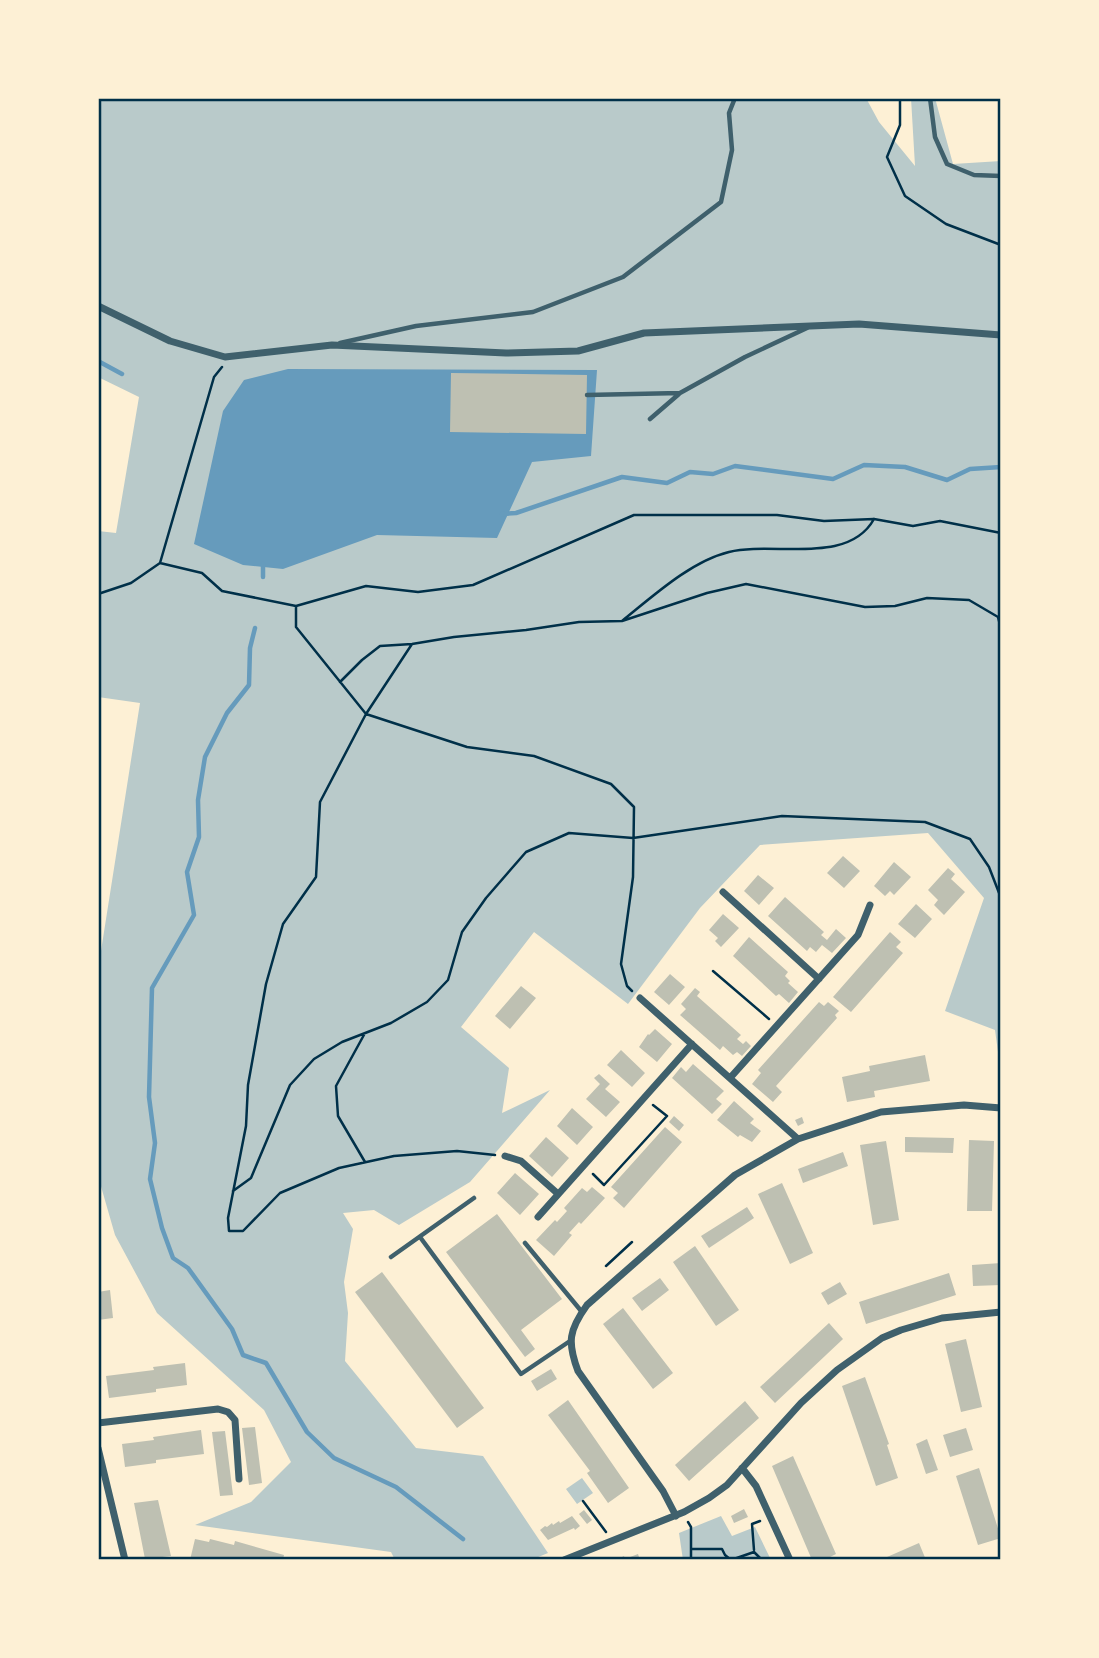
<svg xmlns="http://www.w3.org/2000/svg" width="1099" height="1658" viewBox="0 0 1099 1658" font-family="Spectral,serif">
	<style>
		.green { fill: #b9caca }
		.water { fill: #669bbc }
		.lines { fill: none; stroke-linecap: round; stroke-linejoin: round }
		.stream { stroke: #669bbc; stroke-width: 4.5 }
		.building { fill: #bec0b2 }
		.path { stroke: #003049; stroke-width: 2.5 }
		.service { stroke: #3f606c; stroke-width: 4.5 }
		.minor { stroke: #3f606c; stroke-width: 7 }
		.neatline { fill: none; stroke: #003049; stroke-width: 2.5 }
	</style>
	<rect width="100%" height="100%" fill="#fdf0d5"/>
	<path class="green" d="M98,98H866L879,122L915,166L911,98H935L953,164L1001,161V1074L995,1030L945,1011L984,898L928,833L760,845L700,908L628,1004L534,932L461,1027L509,1068L502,1113L550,1090L470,1182L399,1225L374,1210L343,1213L353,1229L344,1282L348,1313L345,1361L416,1448L483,1456L548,1553L531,1560H395L391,1552L195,1525L251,1502L291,1462L264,1410L157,1313L115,1235L98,1176V970L140,703L98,697V531L116,533L139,397L98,377Z
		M582,1478L593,1493L577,1504L566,1489Z
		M721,1516L732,1536L755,1527L771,1560H683L679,1533Z"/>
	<path class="water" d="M288,369L597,370L591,456L532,462L497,538L377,535L283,569L243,565L194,544L223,411L244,380Z"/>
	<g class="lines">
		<path class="stream" d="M98,361L122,374
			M502,514L516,513L622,477L667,483L690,472L713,474L735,466L833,479L864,465L905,467L947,480L970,469L1001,467
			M263,577V564
			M255,628L250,648L249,685L227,713L205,757L198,800L199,837L187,872L194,915L152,988L149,1097L155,1143L150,1179L162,1228L173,1258L188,1268L232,1329L243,1355L266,1363L307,1432L334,1458L396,1487L463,1539"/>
	</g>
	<path class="building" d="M451,373L587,375L586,434L450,432Z
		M843,856L860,871L844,888L827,873Z
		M894,862L911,877L894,895L890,891L885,896L874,886Z
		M948,868L955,874L951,879L965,892L944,915L934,905L938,900L928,890Z
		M758,875L774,888L759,905L744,891Z
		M785,897L824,932L821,935L827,940L836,929L846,938L832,953L822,945L816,952L810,947L807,951L768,916Z
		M916,904L932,919L915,938L898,924Z
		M723,914L739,928L721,947L715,941L718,938L709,930Z
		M890,932L901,942L896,947L903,953L851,1012L833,997Z
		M749,937L788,972L785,976L790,981L788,983L798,992L789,1003L779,994L776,996L733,956Z
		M670,974L685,987L669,1005L654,992Z
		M521,986L536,998L510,1029L495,1016Z
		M695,988L700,992L697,996L741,1035L737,1039L743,1044L746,1041L751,1046L742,1056L737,1052L733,1055L723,1046L720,1050L680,1015L686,1009L681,1004Z
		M819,1002L824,1006L828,1002L839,1011L835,1015L837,1018L776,1086L782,1092L773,1102L752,1084L761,1073L758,1070Z
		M655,1029L672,1044L657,1062L639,1047L648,1034L649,1035Z
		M621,1050L645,1073L632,1087L607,1065Z
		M925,1055L930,1081L874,1091L875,1097L847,1102L842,1077L870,1071L869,1066Z
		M693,1064L724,1091L716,1099L722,1104L712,1114L672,1078L681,1067L686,1072Z
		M599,1074L610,1084L605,1089L620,1102L606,1117L586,1099L600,1084L594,1078Z
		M734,1101L754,1119L750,1123L761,1131L752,1142L740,1135L738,1137L717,1120Z
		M572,1108L593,1127L577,1145L557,1126Z
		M674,1116L684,1125L679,1131L669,1122Z
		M802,1117L804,1123L798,1126L795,1120Z
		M665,1127L682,1142L624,1208L613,1198L618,1193L611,1187Z
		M546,1137L569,1158L552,1177L529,1156Z
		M905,1137L954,1138L953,1153L905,1152Z
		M969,1140L994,1141L992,1211H967Z
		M886,1141L899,1220L873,1225L860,1145Z
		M843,1152L848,1166L803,1183L798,1169Z
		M515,1173L539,1194L520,1215L497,1193Z
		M782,1183L813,1253L790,1264L758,1194Z
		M592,1187L605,1198L581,1224L579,1222L569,1233L572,1235L554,1256L536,1240L555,1220L557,1222L567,1211L564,1208L582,1188L587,1192Z
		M747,1207L754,1218L709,1248L701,1236Z
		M497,1214L562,1299L521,1330L535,1349L525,1357L446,1252Z
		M695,1246L739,1310L716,1326L673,1262Z
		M1001,1263V1285L973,1286L972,1265Z
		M382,1272L484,1408L457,1428L355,1292Z
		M949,1273L956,1295L866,1324L859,1302Z
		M660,1278L669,1290L642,1311L632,1298Z
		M840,1282L847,1294L828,1305L821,1293Z
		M110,1290L113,1318L98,1320V1292Z
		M623,1308L673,1373L653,1389L603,1324Z
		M829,1323L843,1339L775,1403L760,1387Z
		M966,1339L982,1407L961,1412L945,1344Z
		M185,1363L187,1385L156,1389V1392L109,1398L106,1376L154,1370L153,1367Z
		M551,1369L557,1379L537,1391L531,1381Z
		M865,1377L889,1444L887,1445L898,1478L876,1486L842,1386Z
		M568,1400L629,1488L608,1503L587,1473L590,1471L548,1415Z
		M745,1401L759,1418L689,1481L675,1465Z
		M255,1427L262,1483L249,1485L242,1428Z
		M966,1428L973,1450L950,1457L943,1435Z
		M201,1430L204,1454L156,1460V1463L125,1467L122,1444L154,1440L153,1437Z
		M225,1431L233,1495L220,1496L212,1432Z
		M927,1439L938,1470L926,1474L916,1444Z
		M793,1456L836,1554L824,1560H812L772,1466Z
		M979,1468L1001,1538L978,1545L956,1476Z
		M158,1500L171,1556L145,1559L134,1503Z
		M744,1509L748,1517L734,1523L731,1516Z
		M584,1510L592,1520L587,1524L579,1514Z
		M572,1516L580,1526L575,1530L574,1528L548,1540L540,1530L545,1526L547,1527L552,1523L553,1525L559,1521L560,1523Z
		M195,1539L209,1542L210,1539L234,1545L235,1541L284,1555L283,1560H190Z
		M919,1543L926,1560H881L887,1557Z
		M638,1554L640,1560H616L624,1556L625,1559Z"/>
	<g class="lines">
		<path class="path" d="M900,98V125L887,157L905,196L946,224L1001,245
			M874,519C848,566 773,541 729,552C691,561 652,597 622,621L707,593L746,584L865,607L895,606L927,598L969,600L998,617L1001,629
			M160,563L214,377L222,367
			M98,594L131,583L160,563L202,573L222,591L296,606L366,586L418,592L473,585L634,515H777L824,521L874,519L913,526L940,521L1001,533
			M296,606V627L366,714L467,747L534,756L611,784L634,807L633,877L621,964L627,986L632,991
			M412,644L366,714L320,802L316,877L283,924L266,984L248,1085L246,1126L228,1218L229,1231H243L280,1193L339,1168L394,1156L457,1151L495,1155
			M340,682L362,660L380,646L412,644L454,637L526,630L579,622L622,621
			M713,971L769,1019
			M365,1162L338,1116L336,1086L365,1033
			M593,1174L604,1185L667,1116L653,1105
			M233,1191L251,1178L290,1085L314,1059L342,1042L391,1023L427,1002L448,980L462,932L486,898L526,852L569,833L633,838L782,816L925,822L970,839L989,867L1001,898
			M606,1266L632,1242
			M583,1501L606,1532
			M688,1522L691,1527V1560
			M691,1549H722L725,1555L731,1560L754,1552L762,1560
			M754,1550L752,1524L760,1521"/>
		<path class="service" d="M930,98L935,137L947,164L974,175L1001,176
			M340,343L416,326L533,312L623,277L721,202L732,150L729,113L735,98
			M587,395L680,393L745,357L807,328
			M650,419L679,394
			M420,1237L521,1374L570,1341
			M525,1243L582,1312
			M391,1257L474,1198"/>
		<path class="minor" d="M98,306L170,341L225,357L332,345L506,353L578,351L644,333L859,324L1001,335
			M723,892L819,979
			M640,998L798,1139
			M730,1078L858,935L870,905
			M505,1156L521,1161L557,1193
			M538,1217L692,1044
			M98,1423L218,1409L228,1412L235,1420L239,1479
			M98,1448L125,1560
			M742,1468L756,1486L790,1560
			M676,1516L663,1491L578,1371C567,1342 569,1330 587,1305L735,1175L798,1139L881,1112L964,1105L1001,1108
			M564,1560L684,1512L709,1498L727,1485L801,1403L837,1370L882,1338L901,1330L942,1318L1001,1312"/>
	</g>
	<rect width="1099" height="1658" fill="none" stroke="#fdf0d5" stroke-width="200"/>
	<rect x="100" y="100" width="899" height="1458" class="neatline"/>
</svg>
